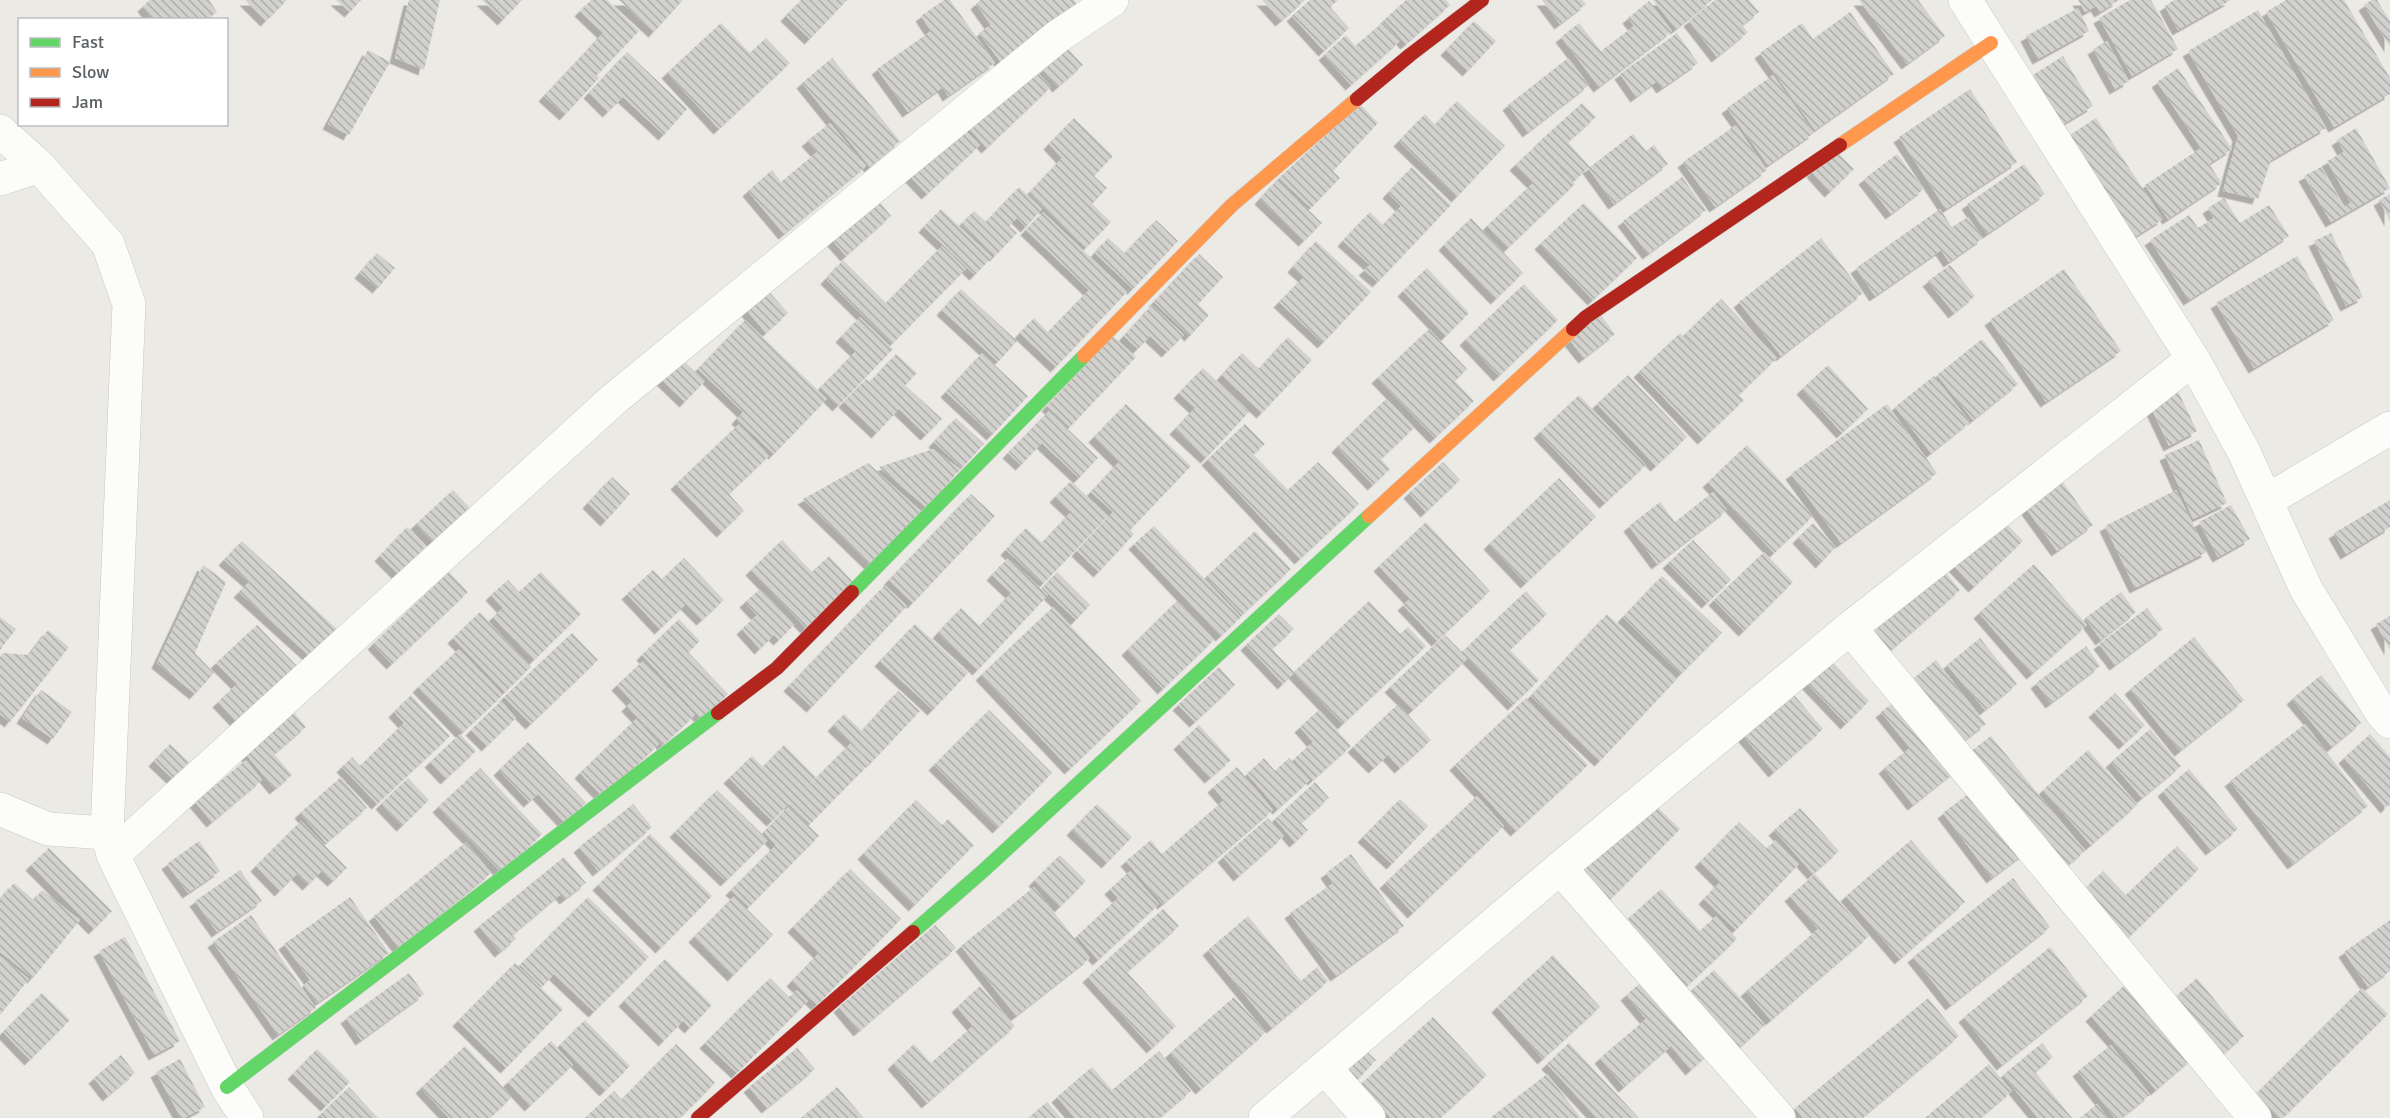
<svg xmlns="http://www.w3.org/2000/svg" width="2390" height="1118" viewBox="0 0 2390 1118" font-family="Signika,sans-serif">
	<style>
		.building { fill: url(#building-back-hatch); filter: url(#shadow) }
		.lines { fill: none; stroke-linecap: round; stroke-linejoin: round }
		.street-casing { stroke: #c8c8c8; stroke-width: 34 }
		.fast-casing { stroke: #c9c9c9; stroke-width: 15 }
		.slow-casing { stroke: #c9c9c9; stroke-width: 15 }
		.jam-casing { stroke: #c9c9c9; stroke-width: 15 }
		.street { stroke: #fcfcfb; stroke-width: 33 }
		.fast { stroke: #63d668; stroke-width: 14 }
		.slow { stroke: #ff974d; stroke-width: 14 }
		.jam { stroke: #b3261e; stroke-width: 14 }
	</style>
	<defs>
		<pattern id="building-back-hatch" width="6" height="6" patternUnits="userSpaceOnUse" patternTransform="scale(1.5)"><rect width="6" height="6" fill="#d2d1ce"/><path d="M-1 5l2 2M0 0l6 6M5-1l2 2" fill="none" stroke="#adadab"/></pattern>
		<filter id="shadow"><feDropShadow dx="-5.5" dy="5.5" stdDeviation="0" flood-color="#0004"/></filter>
	</defs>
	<rect width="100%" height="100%" fill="#eceae5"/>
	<path class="building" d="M150,0H209L217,12L207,20H153L143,6Z
		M245,0H287L266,21Z
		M336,0H361L350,12Z
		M409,0H440L424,70L395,58Z
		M482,0H522L503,20Z
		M591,0H607L639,31L598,74L580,58L603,33L580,11Z
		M619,0H683L654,32Z
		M801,0H847L810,39L786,16Z
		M944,0H950L995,63L948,96L943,87L908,112L877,69L931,31L921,16Z
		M980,0H1074L1080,9L1003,65L979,33L991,25L976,4Z
		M1262,0H1305L1281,21Z
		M1310,0H1338L1330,7L1349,28L1324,51L1292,16Z
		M1406,0H1446L1450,5L1406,44L1384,20Z
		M1542,0H1582L1586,4L1560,24Z
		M1653,0H1712L1676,29Z
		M1715,0H1749L1759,12L1742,25L1748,32L1717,57L1689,21Z
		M1859,0H1918L1945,36L1907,64Z
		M2078,0H2119L2100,12L2096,6L2085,12Z
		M2130,0H2151L2178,49L2132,76L2099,18Z
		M2174,0H2231L2178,30L2165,6Z
		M2286,0H2344L2390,78V94L2334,127L2266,12Z
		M2372,0H2377L2390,21V47L2364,5Z
		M1649,1L1672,31L1599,87L1561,37L1579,23L1601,51L1634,26L1628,18Z
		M2078,8L2089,31L2038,59L2026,36Z
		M2258,10L2326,128L2271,160L2258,199L2223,191L2238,136L2188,51Z
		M1850,12L1894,74L1815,130L1760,53L1802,23L1813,39Z
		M1474,21L1496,41L1468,71L1446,50Z
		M1383,22L1400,41L1351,85L1324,55L1346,35L1355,46Z
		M721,23L750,53L766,38L790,63L719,129L667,73Z
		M1677,33L1698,63L1662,88L1657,81L1636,97L1620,74Z
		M2107,41L2129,81L2115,89L2093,49Z
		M1067,48L1083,65L1058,87L1043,70Z
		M368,50L390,62L349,135L328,124Z
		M627,52L687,109L664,135L623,97L608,112L589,93Z
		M2063,56L2093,106L2063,124L2033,75Z
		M832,58L900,141L870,167L802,83Z
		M1568,58L1589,85L1528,132L1508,105Z
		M579,59L599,78L565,115L544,96Z
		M1029,63L1051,87L987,148L964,123Z
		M2178,68L2232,149L2209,164L2222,183L2168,219L2145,185L2201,148L2157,82Z
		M1773,75L1814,133L1768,165L1727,108Z
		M1970,89L2017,162L1946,209L1899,137Z
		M1457,101L1505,146L1457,197L1399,141L1425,114L1435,125Z
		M1582,103L1596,117L1568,142L1590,167L1633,134L1646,151L1654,145L1668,164L1614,204L1588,168L1574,181L1539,142Z
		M1360,104L1378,123L1333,171L1340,178L1311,208L1279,178Z
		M1074,118L1113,156L1094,176L1107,188L1092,204L1111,222L1086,248L1029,193L1062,158L1049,144Z
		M2096,118L2163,219L2133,238L2067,137Z
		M830,123L866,166L784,234L748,191L772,170L781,182L817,152L807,141Z
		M959,124L980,145L927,194L907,173Z
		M1736,125L1767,170L1715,207L1683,162Z
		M2356,128L2390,188L2331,222L2304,176L2321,167L2344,207L2351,203L2327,161L2344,152L2337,140Z
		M1538,144L1575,184L1508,248L1487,226L1533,183L1515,165Z
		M1835,150L1854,169L1830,192L1812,172Z
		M1897,154L1924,189L1891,214L1864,179Z
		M2024,164L2045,194L1987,234L1967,204Z
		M1412,167L1451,205L1378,282L1364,270L1370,265L1343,241L1370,212L1383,225L1401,206L1388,193Z
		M1682,177L1706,210L1648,254L1623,221Z
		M1277,180L1322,223L1304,241L1260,199Z
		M1019,187L1042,209L1026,227L1017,218L1009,226L1017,233L995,256L961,224L974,211L986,222Z
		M872,193L891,216L846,256L826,233Z
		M2390,194V221L2379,200Z
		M2224,198L2240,223L2269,205L2289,236L2189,300L2150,240L2189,215L2198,228L2214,218L2208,208Z
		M1584,203L1637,258L1593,300L1540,244Z
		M941,209L992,257L975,275L924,227Z
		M1940,209L1952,227L1968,217L1983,238L1949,262L1941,250L1875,296L1856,268Z
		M1043,212L1127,292L1056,367L1020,333L1034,318L1048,332L1089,290L1026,230Z
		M1471,218L1523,273L1496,299L1444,245Z
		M1156,220L1178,241L1133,289L1095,253L1108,238L1125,253Z
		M2331,233L2363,297L2346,306L2314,241Z
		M1821,238L1863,293L1781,356L1739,302Z
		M1316,241L1371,292L1323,343L1279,302L1304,277L1293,267Z
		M942,246L966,269L892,344L826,279L843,260L886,303Z
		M377,253L395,268L378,288L360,273Z
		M1199,254L1223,277L1198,304L1209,315L1190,336L1154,302Z
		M2297,256L2334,320L2254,368L2216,303Z
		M1950,265L1975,296L1954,313L1928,281Z
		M1427,268L1469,313L1446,336L1403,291Z
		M2064,269L2121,351L2046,402L1990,320Z
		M1524,284L1558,320L1499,376L1465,340Z
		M764,286L788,313L766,333L742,305Z
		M961,289L1017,341L998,362L942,310Z
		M1721,299L1777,358L1739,395L1744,400L1703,439L1639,372L1680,333L1699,353L1684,335Z
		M1152,305L1184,335L1167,352L1150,336L1138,349L1124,336Z
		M1600,314L1615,334L1584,358L1568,338Z
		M860,317L893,349L838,406L820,388L856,351L841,337Z
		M745,320L827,399L774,454L737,419L743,412L698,369Z
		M1429,329L1467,369L1455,381L1474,401L1435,438L1377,378Z
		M1113,336L1136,357L1070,427L1047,406Z
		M1288,337L1312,360L1262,413L1222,375L1242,353L1259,369Z
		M1982,339L2018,384L1973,420L1937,375Z
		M982,353L1028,396L992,435L946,392Z
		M676,354L705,381L685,402L656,374Z
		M896,354L917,373L905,385L942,419L926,435L899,409L877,433L844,402L866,379L881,393L870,382Z
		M1828,365L1868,409L1842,433L1802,389Z
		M1203,368L1249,412L1206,458L1175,429L1195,408L1179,393Z
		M1628,375L1687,437L1656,466L1597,404Z
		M1934,376L1970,422L1931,453L1895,407Z
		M2175,385L2197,431L2169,446L2147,399Z
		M1579,395L1646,465L1605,503L1539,433Z
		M1386,399L1414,428L1381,459L1390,469L1373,485L1337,447Z
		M1126,404L1191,466L1131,529L1124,524L1134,534L1099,572L1077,551L1113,512L1091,492L1119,462L1094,437Z
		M1887,404L1937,473L1841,543L1791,474Z
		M1049,411L1098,458L1079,478L1042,443L1021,465L1008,453Z
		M956,418L984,444L962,468L934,442Z
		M739,424L769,456L729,494L744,511L722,532L676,484Z
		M1245,424L1265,444L1253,454L1288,490L1318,462L1359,504L1300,559L1207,460Z
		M2199,440L2227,503L2193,519L2165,455Z
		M1747,445L1813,516L1774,553L1708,482Z
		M933,449L960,469L927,508L879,467Z
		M1443,462L1460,480L1426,512L1409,493Z
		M868,463L923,513L872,566L803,499Z
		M2055,471L2093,525L2057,551L2018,497Z
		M612,477L630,494L606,521L588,503Z
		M1559,478L1596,517L1526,583L1489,544Z
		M1071,481L1108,516L1043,584L1006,550L1026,528L1042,543L1071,512L1055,497Z
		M453,490L470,508L433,542L416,524Z
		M2176,490L2207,552L2135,588L2105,526Z
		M1713,492L1727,510L1657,564L1629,526L1660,502L1675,522Z
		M971,494L995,516L913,603L889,580Z
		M2390,500V527L2346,554L2334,533Z
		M2231,505L2250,539L2218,557L2199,522Z
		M2002,519L2023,541L1974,587L1952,564Z
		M1426,522L1490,591L1437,641L1403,605L1410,599L1379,566Z
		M1813,523L1836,547L1821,563L1798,538Z
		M1154,526L1241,617L1221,636L1134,544Z
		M407,527L426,546L399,575L380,556Z
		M1255,531L1291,569L1242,615L1206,577Z
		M782,540L812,572L829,556L854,583L806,628L751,570Z
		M1693,540L1731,580L1707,603L1668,563Z
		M242,541L340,632L314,660L239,592L249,582L224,560Z
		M1764,552L1793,582L1744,631L1714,600Z
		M684,558L724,600L702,620L686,604L660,629L627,594L653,570L662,579Z
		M1008,558L1048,595L978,670L938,633L961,608L980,626L1011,593L992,575Z
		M1937,562L1960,590L1889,652L1865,625Z
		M2034,564L2087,625L2032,674L1979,613Z
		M203,565L226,582L195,653L214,673L195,694L157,663Z
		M449,572L468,592L392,664L373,644Z
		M541,572L581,614L534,660L493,617L503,608L491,595L508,580L519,592Z
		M1057,572L1090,605L1076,620L1043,588Z
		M1662,576L1722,633L1681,674L1623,617Z
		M885,585L907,606L812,707L789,686Z
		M760,589L794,625L779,640L774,635L760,649L742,629L757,615L745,602Z
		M1526,591L1547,614L1510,650L1539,680L1513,705L1468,658L1413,710L1390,687L1445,635L1462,652Z
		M2121,592L2136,612L2101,640L2085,618Z
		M1177,601L1214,640L1163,689L1127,650Z
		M1369,601L1400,634L1408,627L1426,646L1343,724L1294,673L1283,684L1246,645L1279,614L1294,629L1272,649L1294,672Z
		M1053,607L1141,701L1070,769L981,675Z
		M2147,608L2163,629L2115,665L2099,644Z
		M480,612L531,667L505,692L453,638Z
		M1607,614L1677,679L1600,761L1531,696Z
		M2390,616V650L2376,624Z
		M0,617L16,629L0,650Z
		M679,619L700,641L688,652L728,694L702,719L642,655Z
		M915,624L968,673L933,710L880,661Z
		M257,625L298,667L238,723L218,702L237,684L216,663Z
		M48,630L69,647L10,722L0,714V657L3,653L29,655Z
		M572,633L598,660L531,724L504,697Z
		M2194,637L2244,700L2180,751L2130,689Z
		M1980,638L2017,684L1985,710L1947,665Z
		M2086,646L2100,666L2051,703L2036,683Z
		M459,649L503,695L462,733L418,687Z
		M1828,658L1869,701L1846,724L1804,680Z
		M1936,660L1986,724L1958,745L1909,682Z
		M643,661L695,715L663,745L627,706L632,701L617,685Z
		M1219,667L1235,685L1195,722L1178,705Z
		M2321,675L2361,723L2332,747L2292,699Z
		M1789,689L1823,729L1774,772L1740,732Z
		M41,690L72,712L53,739L22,718Z
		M898,691L920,711L872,762L833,726L844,714L862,731Z
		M2115,693L2145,725L2124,744L2094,712Z
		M411,695L450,736L377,804L342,767L352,757L360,766L404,723L394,712Z
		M1902,696L1958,769L1913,805L1884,768L1910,748L1881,712Z
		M1526,698L1588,765L1516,831L1455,765Z
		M501,701L516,718L487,746L471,730Z
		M1398,704L1431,740L1400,768L1388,755L1374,768L1353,747Z
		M989,710L1052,773L998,828L934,765Z
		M1319,710L1351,746L1313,780L1294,759L1313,742L1300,727Z
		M293,711L306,727L274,754L292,775L275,789L244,752Z
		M636,719L659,744L603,797L580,773Z
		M2305,724L2368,806L2293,864L2230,781Z
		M1199,725L1231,760L1210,778L1179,744Z
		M2150,729L2181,766L2142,798L2111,762Z
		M460,734L476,751L446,779L430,762Z
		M2370,734L2390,757V804L2386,808L2344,758Z
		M1991,736L2085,851L2061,871L1966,755Z
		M528,742L586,803L565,823L538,794L529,802L499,770Z
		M851,743L870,763L810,824L789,804L772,821L729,778L752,756L763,767L784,745L816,777L798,796Z
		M170,744L189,762L173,779L154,761Z
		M2088,750L2137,805L2091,845L2043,790Z
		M1264,758L1275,771L1289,758L1310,780L1278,809L1247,774Z
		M246,760L262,780L212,822L195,802Z
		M1237,767L1273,810L1163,904L1126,861L1151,840L1162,854L1224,800L1213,787Z
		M480,768L542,834L502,873L438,807Z
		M2189,769L2238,829L2211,850L2163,791Z
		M341,777L367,808L326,843L300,813Z
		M408,778L429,800L402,826L381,804Z
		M1315,782L1329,798L1301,823L1308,830L1295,842L1275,819Z
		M1976,788L2025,853L1992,878L1943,813Z
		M717,790L768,840L726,881L675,832Z
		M1477,796L1504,826L1413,913L1385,883Z
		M1647,797L1680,829L1609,901L1577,868Z
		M1400,799L1428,826L1392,864L1363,837Z
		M916,800L942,825L948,819L974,845L914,906L863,854Z
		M633,804L652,827L598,871L579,847Z
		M1097,804L1132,837L1107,863L1072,830Z
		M789,806L819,836L749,907L731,890L776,845L764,832Z
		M1800,808L1839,851L1813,874L1774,830Z
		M1268,818L1284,836L1239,876L1223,857Z
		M301,821L347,868L333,881L322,871L308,885L297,874L280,891L256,866Z
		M1739,822L1767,849L1775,840L1799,864L1736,930L1704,899L1720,882L1700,862Z
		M650,834L712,896L661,948L598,885Z
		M1911,840L1965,902L1900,959L1846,896Z
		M199,841L220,871L188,893L167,864Z
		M466,842L491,873L399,948L374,916Z
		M2177,846L2199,869L2123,943L2077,897L2103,871L2126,895Z
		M49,848L112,911L94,929L31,865Z
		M1351,854L1404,926L1336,976L1290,913L1333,883L1326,873Z
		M1060,855L1086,881L1060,907L1034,881Z
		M564,857L586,883L565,899L561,894L512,935L516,939L500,952L479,926Z
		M850,869L901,919L817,1005L792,981L819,953L793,927Z
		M240,870L262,901L217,932L195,901Z
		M1130,871L1159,904L1098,960L1077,936L1118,898L1110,889Z
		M1815,874L1869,936L1771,1020L1746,991L1818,929L1790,896Z
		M2013,878L2050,927L1951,1005L1913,957Z
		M14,883L34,900L42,890L80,920L33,978L0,952V900Z
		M1034,887L1090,958L1016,1016L961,946Z
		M1661,889L1700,931L1716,916L1737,939L1682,991L1621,925Z
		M734,896L773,935L733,976L694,937Z
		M350,897L389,953L317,1003L304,985L310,980L284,944Z
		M588,897L649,957L594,1012L554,974L542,987L520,965Z
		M1163,909L1179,926L1127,972L1176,1026L1152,1048L1088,977Z
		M251,915L316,1008L278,1035L213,942Z
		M1248,916L1301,981L1317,967L1328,981L1272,1028L1208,950Z
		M2390,920V971L2368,987L2344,952Z
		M935,925L956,948L859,1031L839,1007Z
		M125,937L180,1041L154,1055L99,951Z
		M2050,947L2088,996L2002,1065L1964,1017Z
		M1553,955L1600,1007L1543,1059L1497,1007Z
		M0,956L29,979L0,1015Z
		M665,959L712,1005L690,1028L683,1021L664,1041L624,1001Z
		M515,963L563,1009L506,1068L458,1021Z
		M1714,970L1765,1025L1736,1051L1685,996Z
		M409,973L424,994L361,1040L346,1018Z
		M1650,975L1713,1050L1691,1070L1671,1046L1624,1087L1600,1058L1646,1019L1626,995Z
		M770,978L789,997L797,990L808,1001L737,1073L705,1043Z
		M2197,978L2244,1036L2222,1055L2175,997Z
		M2127,983L2193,1058L2156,1090L2091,1016Z
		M980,986L1015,1026L927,1103L893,1064L914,1044L931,1063L973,1026L957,1007Z
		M2362,988L2388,1014L2283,1118H2279L2256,1094Z
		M42,993L70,1020L30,1060L3,1032Z
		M1234,997L1266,1032L1201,1089L1170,1053Z
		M1928,998L1959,1036L1862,1118H1803L1795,1108Z
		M1433,1017L1487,1075L1440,1118H1391L1360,1085Z
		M585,1020L630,1066L605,1091L560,1045Z
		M551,1041L573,1065L530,1106L508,1082Z
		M1357,1043L1376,1060L1352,1086L1333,1069Z
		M1569,1043L1639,1118H1597L1547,1064Z
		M2042,1043L2053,1057L2035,1072L2072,1118H2038L2003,1075Z
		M676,1044L715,1083L680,1118H642L622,1099Z
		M2111,1045L2150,1095L2121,1118H2115L2078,1071Z
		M465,1046L512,1097L490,1118H449L421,1088Z
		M797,1048L815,1069L767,1108L749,1087Z
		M317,1049L350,1082L326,1106L293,1074Z
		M1159,1051L1191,1091L1159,1118H1075L1057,1097L1092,1067L1112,1090Z
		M121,1055L135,1073L108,1096L94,1078Z
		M180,1059L205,1107L184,1118H181L156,1072Z
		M1989,1064L2012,1091L1980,1118H1925Z
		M1547,1074L1581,1118H1490Z
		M349,1087L378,1118H323L320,1115Z
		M837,1087L864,1118H801Z
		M614,1091L639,1118H585Z
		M1047,1102L1061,1118H1028Z
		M2097,1104L2108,1118H2080Z"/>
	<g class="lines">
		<defs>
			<path id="street" d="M1965,0L2193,359L2244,452L2306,589L2381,712L2390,722
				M0,131L39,166L108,244L129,304L107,833L113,855L227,1087L247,1118
				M0,179L39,166
				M2266,501L2390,428
				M1850,628L2255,1118
				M0,809L48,829L107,833
				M113,855L614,399L1057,37L1112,0
				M1560,868L1779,1118
				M1325,1068L1369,1118
				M1265,1118L1560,868L1850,628L2193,359"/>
			<path id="fast" d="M852,592L1084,356
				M913,932L983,871L1369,516
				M227,1087L718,713"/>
			<path id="slow" d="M1840,145L1991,43
				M1084,356L1232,205L1357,99
				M1369,516L1573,329"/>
			<path id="jam" d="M1357,99L1410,55L1482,0
				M1573,329L1586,317L1840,145
				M718,713L777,668L852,592
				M698,1118L913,932"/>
		</defs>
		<use href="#street" class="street-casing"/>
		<use href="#fast" class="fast-casing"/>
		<use href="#slow" class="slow-casing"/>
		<use href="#jam" class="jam-casing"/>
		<use href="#street" class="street"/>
		<use href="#fast" class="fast"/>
		<use href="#slow" class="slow"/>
		<use href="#jam" class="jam"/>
	</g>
	<rect x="18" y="18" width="210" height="108" fill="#ffffff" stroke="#bdbfc1" stroke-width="1.5"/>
	<rect x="30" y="38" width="30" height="9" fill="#63d668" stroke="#bdbfc1" stroke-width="1.5"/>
	<text x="72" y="48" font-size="18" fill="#5a6064">Fast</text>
	<rect x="30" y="68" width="30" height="9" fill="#ff974d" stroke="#bdbfc1" stroke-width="1.5"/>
	<text x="72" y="78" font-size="18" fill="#5a6064">Slow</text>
	<rect x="30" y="98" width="30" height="9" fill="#b3261e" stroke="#bdbfc1" stroke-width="1.5"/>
	<text x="72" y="108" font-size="18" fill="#5a6064">Jam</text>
</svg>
